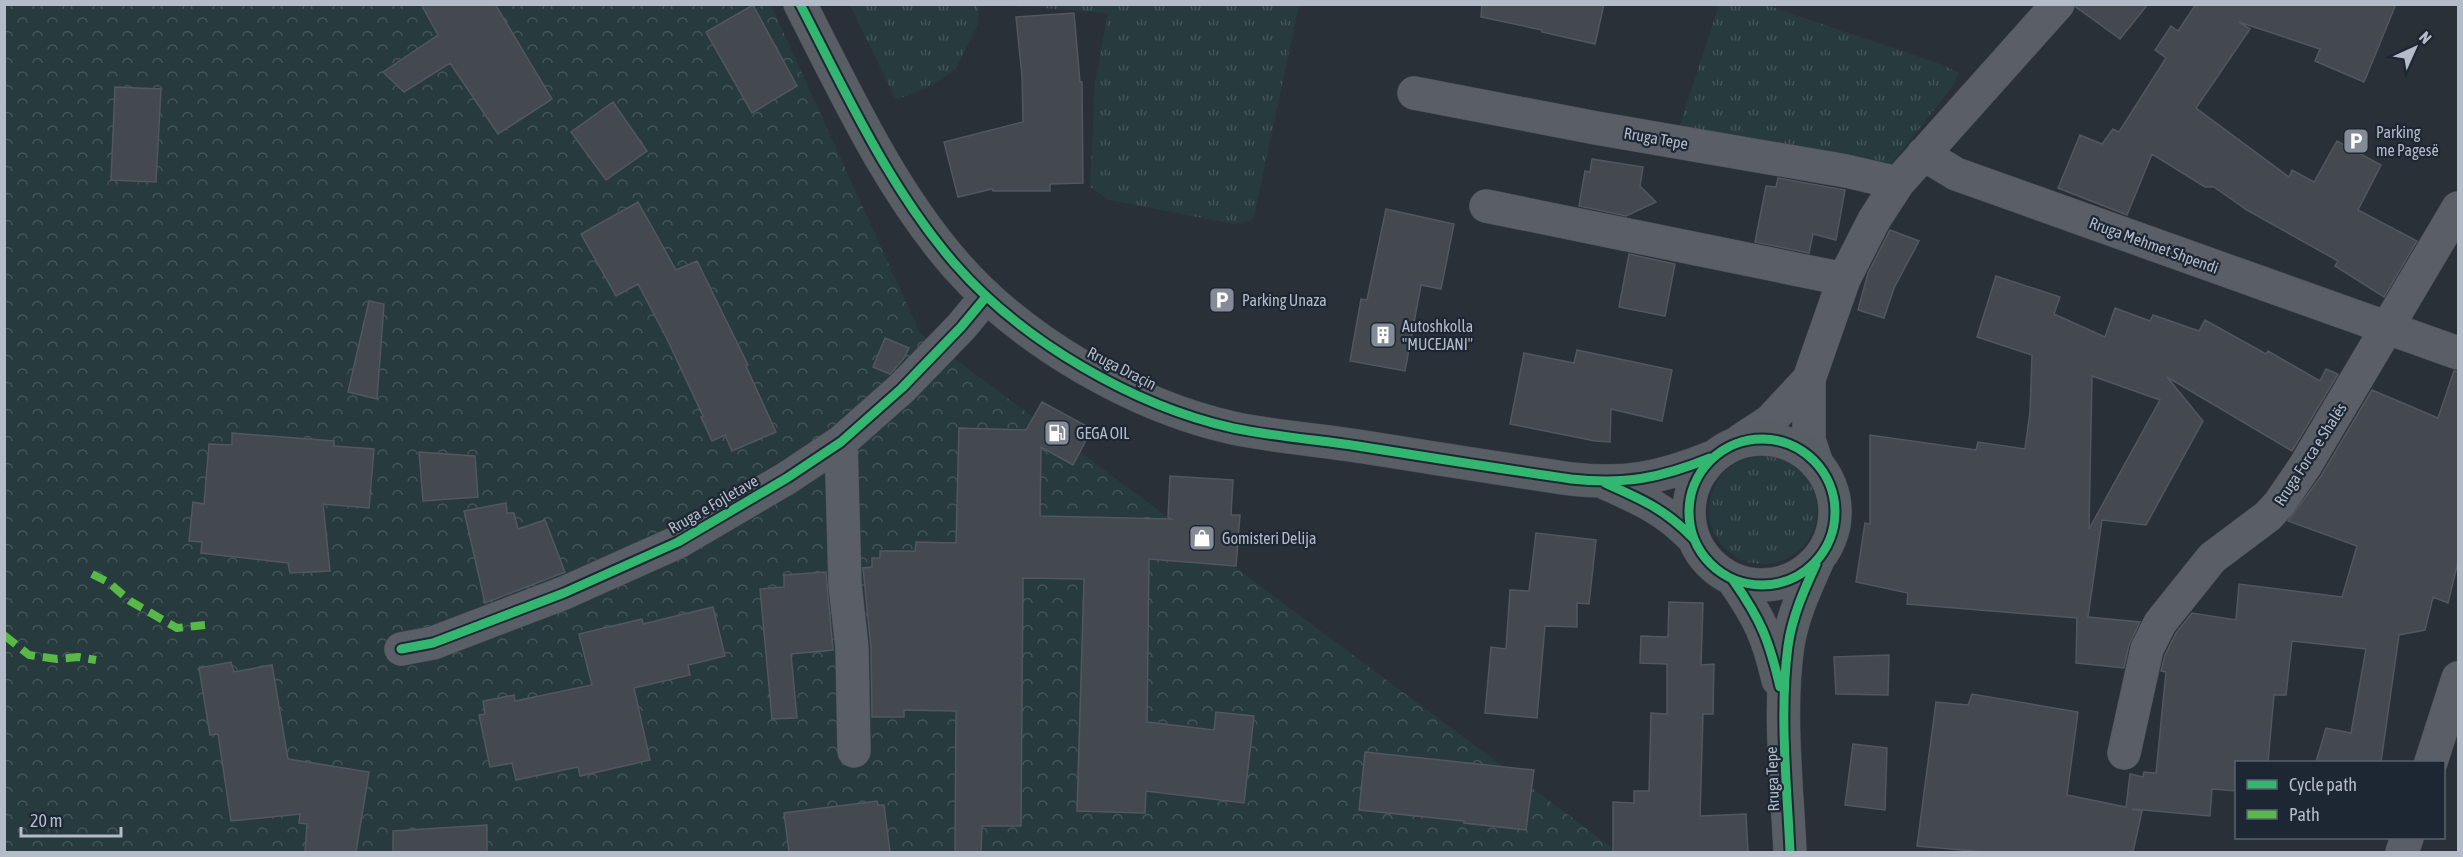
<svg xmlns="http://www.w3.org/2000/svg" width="2463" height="857" viewBox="0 0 2463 857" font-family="'Asap Condensed',sans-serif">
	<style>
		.grass { fill: url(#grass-tufts) }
		.park { fill: url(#park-crowns) }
		.building { fill: #444950; stroke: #52575f; stroke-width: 1.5; fill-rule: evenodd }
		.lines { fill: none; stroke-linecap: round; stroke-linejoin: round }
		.street-casing { stroke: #484c53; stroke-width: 34 }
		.secondary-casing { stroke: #484c53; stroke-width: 34 }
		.street { stroke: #5a5e66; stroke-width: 33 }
		.secondary { stroke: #595d64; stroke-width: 33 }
		.quiet { stroke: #58b947; stroke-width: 8; stroke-dasharray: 15 8; stroke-linecap: butt }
		.cycleway-casing { stroke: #1d2633; stroke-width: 13 }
		.cycleway { stroke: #33b770; stroke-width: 9 }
		.labels { text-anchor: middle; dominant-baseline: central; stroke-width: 4.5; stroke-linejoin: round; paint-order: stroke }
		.poi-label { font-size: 16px; fill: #b4bcc9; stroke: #1d2633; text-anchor: start }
		.street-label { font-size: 16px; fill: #b4bcc9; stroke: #1d2633 }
	</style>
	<defs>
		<pattern id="grass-tufts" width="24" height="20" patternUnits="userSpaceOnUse" patternTransform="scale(1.5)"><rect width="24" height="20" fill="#273a3e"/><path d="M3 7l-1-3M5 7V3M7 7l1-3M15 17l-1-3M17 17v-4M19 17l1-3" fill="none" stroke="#445559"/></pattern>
		<pattern id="park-crowns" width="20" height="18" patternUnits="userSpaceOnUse" patternTransform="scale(1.5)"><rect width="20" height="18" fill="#273a3e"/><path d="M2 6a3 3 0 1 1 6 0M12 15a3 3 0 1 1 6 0" fill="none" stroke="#445559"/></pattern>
	</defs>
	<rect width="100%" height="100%" fill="#2a3038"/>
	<path class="grass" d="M850,5H979L978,24L956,69L932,85L896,100Z
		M1001,5H1299L1254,217L1251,221L1234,224L1109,200L1090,187L1095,82L1108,13Z
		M1719,5H1766L1940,64L1959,73L1953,86L1884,173L1677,134Z
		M1709 510a54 54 0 1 1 108 0a54 54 0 1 1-108 0Z"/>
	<path class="park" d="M5,4L771,5L920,333L1618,852H5Z"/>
	<path class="building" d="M421,4H495L552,99L498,134L450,63L404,92L383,72L438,35Z
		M1482,4H1604L1595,44L1542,32V30L1481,17Z
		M2076,4H2148L2120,39L2076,7Z
		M2196,4H2396L2364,82L2315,61L2320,49L2239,22L2250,29L2196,108L2289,177L2292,170L2314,182L2337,141L2381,165L2358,210L2417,241L2384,297L2335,266L2338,261L2247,210L2214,187H2205L2152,154L2127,215L2058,188L2080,135L2102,144L2113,129L2119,132L2166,58L2155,50L2171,26L2178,31Z
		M753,5L797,86L752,113L706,32Z
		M1074,13L1080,82H1082L1083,183L1050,184V191H993L992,189L958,197L944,142L1023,122L1022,76L1016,17Z
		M115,87L161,89L156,182L111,180Z
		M613,102L647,151L606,180L571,132Z
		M1592,159L1643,167L1640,186L1656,202L1626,216L1579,206L1585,171L1590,172Z
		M1778,178L1845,190L1836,240L1813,234L1809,253L1755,242L1766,186L1776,187Z
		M638,202L676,270L697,261L748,365L746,366L776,432L732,451L725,435L712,441L701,417L703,416L667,339L638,284L616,296L581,234Z
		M1386,209L1454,224L1441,289L1421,285L1405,371L1350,361L1361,299L1367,300Z
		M1890,230L1919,241L1894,288L1884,318L1858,310L1868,273Z
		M1629,254L1675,264L1665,316L1619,307Z
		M1996,276L2060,297L2054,314L2105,337L2115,308L2150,321L2153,315L2199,331L2205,320L2266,354L2268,351L2320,381L2326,369L2338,374L2292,451L2167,377L2203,421L2146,525L2102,520L2088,617L2140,622L2129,645L2124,668L2076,663L2077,618L1907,604L1908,593L1856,582L1865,523L1870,524V435L1976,450L1978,442L2025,449L2030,412L2032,355L1977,337ZM2092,376L2160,400L2089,529Z
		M369,301L384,304L377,399L348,392Z
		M885,338L909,348L904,358L890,374L873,367Z
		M1577,350L1672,370L1662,421L1611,409L1610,442L1595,441L1510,424L1524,353L1574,363Z
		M2454,371L2458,372V562L2448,603L2433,597L2425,630L2399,635L2381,762H2316L2326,728L2351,733L2366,649L2292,641L2286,695H2274L2268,762H2236V791L2212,789L2210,816L2132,809L2142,811L2133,852H1984L1917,846L1936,702L1968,705L1972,694L2078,712L2067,795L2126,807L2130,774L2143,777L2144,772L2156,773L2166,672L2161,671L2165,655L2176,633L2192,613L2236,620L2239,584L2342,597L2357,546L2288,521L2321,476L2372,390L2438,418Z
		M1042,402L1092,429L1073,465L1041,447L1040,516L1171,519L1168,517L1170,476L1233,480L1231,515H1240L1236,566L1149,559L1147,722L1214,730L1216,712L1254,716L1244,803L1146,791L1145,813L1077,811L1084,579L1023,578L1021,826H982L981,852H955L956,711L904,710V717H872L871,648L863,568L872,567V558H880V551H915L916,542L956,543L959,428L1026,430Z
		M232,433L334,441V446L374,449L369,508L323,504L330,571L290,573L288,563L201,553L202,542L189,541L193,502L204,504L209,444L232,445Z
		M419,452L475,456L478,497L423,501Z
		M506,503L507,513H514L518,529L545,520L565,572L485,603L464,511Z
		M1536,533L1596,540L1589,604L1577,603V627L1545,626L1537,718L1485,713L1491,647L1506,649L1510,590L1529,591Z
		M826,572L833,650L791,654L797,718L772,719L760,589L784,587V575Z
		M1669,602L1703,603L1701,665L1714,664L1713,714H1703L1700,816L1746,814L1748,852H1613V802L1634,803V791H1649L1651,713L1667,714V664L1640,663L1641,636L1668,637Z
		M713,607L725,656L688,665L690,675L634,688L650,760L580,776L578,767L516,780L512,763L490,767L479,715L485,714L483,701L514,695L515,701L592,685L579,634L642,619L643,624Z
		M1889,655L1888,695L1836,694L1834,657Z
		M231,662L234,672L272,665L288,759L369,772L356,852H305L307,824L299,823L300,814L231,821L218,734L210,735L199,668Z
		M1853,744L1887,748L1885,810L1845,805Z
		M1365,752L1534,770L1526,830L1464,823V821L1359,810Z
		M877,801L878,805H884L890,852H789L784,813Z
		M487,825V852H393V831Z"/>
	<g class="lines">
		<defs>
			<path id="street" d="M1414,93L1596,128L1846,171L1898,183
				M1923,154L1956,174L2458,353
				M1486,206L1844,279
				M1741,440L1770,421L1809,379
				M841,442L845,584L852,648L854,751
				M1816,461L1809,440V379L1844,279L1874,220L1898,183L2058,4
				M401,649L433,643L564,593L678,542L787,478L841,442L902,388L961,327L986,297
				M2124,753L2147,649L2160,623L2212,558L2268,516L2279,504L2305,466L2458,208
				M2431,762L2458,678
				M2402,852L2407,838"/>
			<path id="secondary" d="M800,4C846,93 889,188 955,264C1022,341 1134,406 1233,428C1276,437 1321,440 1364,447C1433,458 1502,469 1571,479C1625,485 1661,478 1710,458
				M1689 512a73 73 0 1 1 146 0a73 73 0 1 1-146 0Z
				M1605,483C1641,499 1665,509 1693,538
				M1733,580C1759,617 1768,636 1778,680
				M1790,852C1787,785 1778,711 1788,644C1793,615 1805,589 1817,562"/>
		</defs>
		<use href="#street" class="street-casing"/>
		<use href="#secondary" class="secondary-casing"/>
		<use href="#street" class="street"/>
		<use href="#secondary" class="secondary"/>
		<path class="quiet" d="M92,574L108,582L130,601L177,628L205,625
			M4,635L29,655L57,659L78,657L96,660"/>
		<defs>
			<path id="cycleway" d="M800,4C846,93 889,188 955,264C1022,341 1134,406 1233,428C1276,437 1321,440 1364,447C1433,458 1502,469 1571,479C1625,485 1661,478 1710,458
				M1689 512a73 73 0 1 1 146 0a73 73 0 1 1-146 0Z
				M1605,483C1641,499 1665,509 1693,538
				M1733,580C1761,620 1769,640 1780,687
				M401,649L433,643L564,593L678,542L787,478L841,442L902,388L961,327L986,297
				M1790,852C1787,784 1779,714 1788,646C1792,617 1804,590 1816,564"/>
		</defs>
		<use href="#cycleway" class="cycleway-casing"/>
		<use href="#cycleway" class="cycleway"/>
	</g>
	<defs>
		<symbol id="parking-square" viewBox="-11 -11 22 22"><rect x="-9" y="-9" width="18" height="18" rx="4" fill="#848b96" stroke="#1d2633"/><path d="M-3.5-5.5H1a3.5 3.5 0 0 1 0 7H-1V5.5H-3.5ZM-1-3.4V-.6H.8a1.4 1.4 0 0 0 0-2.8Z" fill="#fff"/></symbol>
		<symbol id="building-square" viewBox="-11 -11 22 22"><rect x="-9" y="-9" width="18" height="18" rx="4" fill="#848b96" stroke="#1d2633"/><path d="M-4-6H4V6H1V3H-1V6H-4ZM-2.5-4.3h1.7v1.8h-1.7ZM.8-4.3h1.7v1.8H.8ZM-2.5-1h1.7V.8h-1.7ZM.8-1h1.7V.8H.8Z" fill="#fff"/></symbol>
		<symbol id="fuel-square" viewBox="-11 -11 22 22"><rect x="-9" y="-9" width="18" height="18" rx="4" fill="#848b96" stroke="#1d2633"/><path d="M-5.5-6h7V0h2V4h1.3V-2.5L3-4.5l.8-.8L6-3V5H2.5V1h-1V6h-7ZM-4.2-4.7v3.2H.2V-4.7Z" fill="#fff"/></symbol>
		<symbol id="shop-square" viewBox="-11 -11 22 22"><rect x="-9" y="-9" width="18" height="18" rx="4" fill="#848b96" stroke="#1d2633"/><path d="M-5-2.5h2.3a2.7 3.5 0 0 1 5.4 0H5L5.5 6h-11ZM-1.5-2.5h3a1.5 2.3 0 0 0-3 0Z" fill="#fff"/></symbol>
	</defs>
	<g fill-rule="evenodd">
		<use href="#parking-square" x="2341" y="126" width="30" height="30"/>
		<use href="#parking-square" x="1207" y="285" width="30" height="30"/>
		<use href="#building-square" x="1368" y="320" width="30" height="30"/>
		<use href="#fuel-square" x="1042" y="418" width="30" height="30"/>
		<use href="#shop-square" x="1187" y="523" width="30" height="30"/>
	</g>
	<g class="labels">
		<g class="poi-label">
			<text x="2376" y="132">Parking<tspan x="2376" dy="18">me Pagesë</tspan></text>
			<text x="1242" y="300">Parking Unaza</text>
			<text x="1402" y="326">Autoshkolla<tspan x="1402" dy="18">"MUCEJANI"</tspan></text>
			<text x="1076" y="433">GEGA OIL</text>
			<text x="1222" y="538">Gomisteri Delija</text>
		</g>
		<g class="street-label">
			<text transform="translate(1656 138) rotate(10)">Rruga Tepe</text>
			<text transform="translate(2154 245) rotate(20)">Rruga Mehmet Shpendi</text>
			<text transform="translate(1122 368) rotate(27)">Rruga Draçin</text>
			<text transform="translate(2310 454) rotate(-57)">Rruga Forca e Shalës</text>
			<text transform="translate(713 504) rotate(-30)">Rruga e Fojletave</text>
			<text transform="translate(1772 779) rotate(-92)">Rruga Tepe</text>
		</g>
	</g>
	<rect width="2463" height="857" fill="none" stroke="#b4bcc9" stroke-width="12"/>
	<rect x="2235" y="761" width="210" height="78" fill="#1d2633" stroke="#59626f" stroke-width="1.5"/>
	<rect x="2247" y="780" width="30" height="9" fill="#33b770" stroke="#59626f" stroke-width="1.5"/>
	<text x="2289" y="791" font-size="18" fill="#b4bcc9">Cycle path</text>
	<rect x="2247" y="810" width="30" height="9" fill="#58b947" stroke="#59626f" stroke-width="1.5"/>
	<text x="2289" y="821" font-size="18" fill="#b4bcc9">Path</text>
	<g transform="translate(2415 48) rotate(45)" stroke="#1d2633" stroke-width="4.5" paint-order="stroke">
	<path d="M0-4.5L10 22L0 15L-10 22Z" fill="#b4bcc9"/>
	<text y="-9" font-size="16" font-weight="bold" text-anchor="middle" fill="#b4bcc9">N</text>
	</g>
	<path d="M21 827v9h100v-9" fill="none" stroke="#b4bcc9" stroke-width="3"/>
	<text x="30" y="827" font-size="18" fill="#b4bcc9" stroke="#1d2633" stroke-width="4.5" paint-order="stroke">20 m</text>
</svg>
